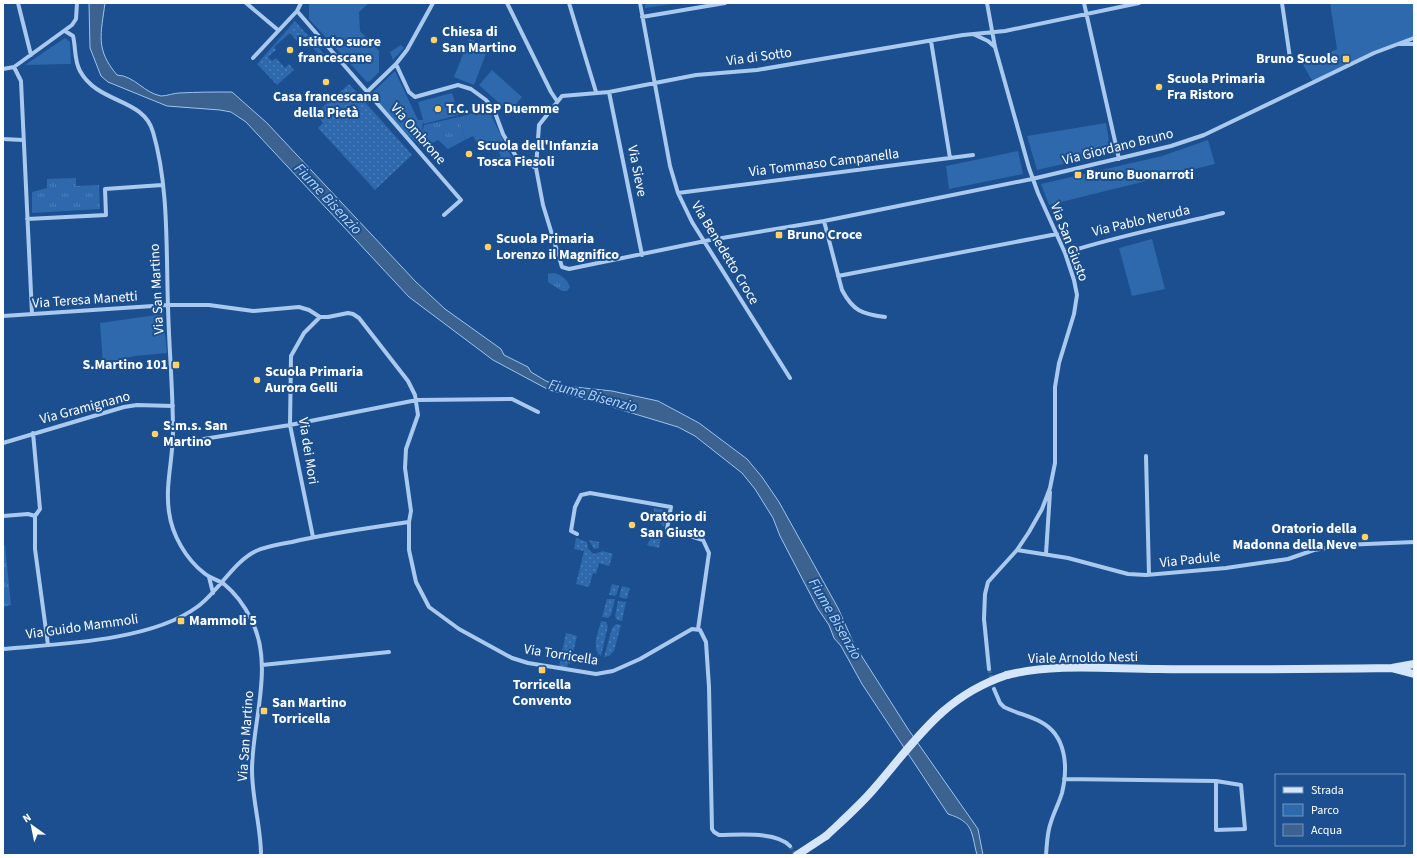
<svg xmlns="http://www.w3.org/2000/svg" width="1417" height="858" viewBox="0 0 1417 858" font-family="'Source Sans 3',sans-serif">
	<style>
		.grass { fill: url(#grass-tufts) }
		.park { fill: #2e69ad }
		.garden { fill: url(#garden-dots) }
		.water { fill: #3c6290; stroke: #9cc4f0 }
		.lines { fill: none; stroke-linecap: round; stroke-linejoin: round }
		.street-tunnel { stroke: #3d69a0; stroke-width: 4; stroke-dasharray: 4 2; stroke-linecap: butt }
		.street { stroke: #a9c9ee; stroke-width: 4 }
		.secondary { stroke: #d6e6fa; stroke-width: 8 }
		.secondary-bridge { stroke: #d6e6fa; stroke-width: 8 }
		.poi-dot { fill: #ffd166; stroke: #1b4f8f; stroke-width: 1.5 }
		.labels { text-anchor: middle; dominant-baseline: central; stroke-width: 4; stroke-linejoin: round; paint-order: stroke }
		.poi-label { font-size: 14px; font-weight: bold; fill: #fff; stroke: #1b4f8f; text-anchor: start }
		.street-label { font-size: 14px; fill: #fff; stroke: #1b4f8f }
		.water-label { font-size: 15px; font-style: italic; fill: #b5d3f5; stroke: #1b4f8f }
	</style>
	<defs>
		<pattern id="grass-tufts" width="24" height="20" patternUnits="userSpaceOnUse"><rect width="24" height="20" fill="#2e69ad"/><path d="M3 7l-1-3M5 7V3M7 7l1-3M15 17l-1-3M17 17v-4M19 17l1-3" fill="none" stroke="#4d80b9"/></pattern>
		<pattern id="garden-dots" width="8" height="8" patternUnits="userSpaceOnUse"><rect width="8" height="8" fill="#2e69ad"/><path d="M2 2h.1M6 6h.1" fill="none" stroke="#4d80b9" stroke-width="1.8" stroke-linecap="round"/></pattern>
	</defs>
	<rect width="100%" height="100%" fill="#1b4f8f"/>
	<path class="grass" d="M401,45L404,48L393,60L390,52Z
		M459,117L465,140L448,149L438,140L426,146L420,140L424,125Z
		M76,178V186L99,185L100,209L32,213V192L47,188V179Z
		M553,273C561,274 567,279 570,287L567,291H562L548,282V274Z
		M3,546H5L11,605L3,607Z"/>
	<path class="park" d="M309,3H369L359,12L360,31L379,51V72L370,81L367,82L309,19Z
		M645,3H680L645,8Z
		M1330,3H1414V38L1387,47L1313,82L1303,65L1337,49Z
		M65,38L70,42L71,64L25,65Z
		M469,39L489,46L474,85L454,77Z
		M492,70L522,97L509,112L479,85Z
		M395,71L418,120H423L418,102L452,93L459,115L424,124L423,122L420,145L404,132L374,97L373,92Z
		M488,109L514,162L492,164L490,162L501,156L494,143L483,149L482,146L479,147L473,136L465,140L459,117Z
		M1106,123C1108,135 1112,146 1103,155L1037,170L1027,136Z
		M1208,140L1215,164L1049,205L1041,184L1162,156Z
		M1018,151L1023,174L949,189L946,166Z
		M1152,239L1165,289L1132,296L1119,248Z
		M163,314L167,353L135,356L103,364L100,323Z"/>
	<path class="garden" d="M295,21L324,54L321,57L303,36L297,41L290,33L274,47L276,50L268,57L272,61L276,58L285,68L289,64L294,70L277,85L257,64Z
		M349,84L412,155L375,190L318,128L323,123L316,113Z
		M654,508L667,511L664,527L654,517Z
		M662,532L659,548L647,545L652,536Z
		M576,538L587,542L588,549L594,554L603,551L613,554L609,566L599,563L596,574L593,573L589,587L576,584L584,551L574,549Z
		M589,540L599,542V548L594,549Z
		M612,584L619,586L616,596L609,595Z
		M622,586L630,588L627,599L619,597Z
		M607,599H615L611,615L608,618L602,617Z
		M618,601L626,602L622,621L617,620L615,616Z
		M601,621L606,622L608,626L601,656C590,648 599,631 601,621Z
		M616,624L621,625L614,651L609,656L604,657L612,628Z
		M566,633L577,636L571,661L570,664L568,663L567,668L559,666Z"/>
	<path class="water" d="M89,3H105C101,34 95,49 117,75C135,76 144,93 161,96C167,96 174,93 179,93C197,92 214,92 232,92L267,123L416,282L445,309L501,349L504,355L528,367L531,372L546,381L556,385L612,391L658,401L699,423L747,459L762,477L779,502L838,608L854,644L908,729L978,829L983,855H977C971,832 974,822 948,814L862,684L841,646L834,638L829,625L818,609L780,536L773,518L755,489L742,473L695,436L678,427L615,408L601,402L599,403L549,390L493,360L409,297L246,122L231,112L220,110L167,106L108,82L101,76L90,48Z"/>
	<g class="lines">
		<path class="street-tunnel" d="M989,669L994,689
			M790,846L795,855"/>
		<path class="street" d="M18,3L31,55
			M246,3L278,30
			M507,3L551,92L557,101
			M569,3L596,92
			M640,3L670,166L678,193L692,222L790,378
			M987,3L995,47L1029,168L1038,193L1065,253L1074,280L1077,295L1074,314L1059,363L1055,387V463L1050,488L1042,509L1029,532L1017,550L988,582L985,594L984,619L989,669
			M1084,3L1119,159
			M1139,3L1005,31L963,35L757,70L696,75L609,92L562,96L539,125L536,168L543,205L562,267L569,269L710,240L824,221L1032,179L1171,146L1204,135L1374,53L1414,38
			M1282,3L1290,58
			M297,11L461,200L444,215
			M642,17L725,3
			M65,31L73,36C76,48 74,60 80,71C98,104 144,98 153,132C169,186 166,250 168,306C169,348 173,390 173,432C173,459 165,485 169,512C172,535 186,559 204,573C210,578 218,580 224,584C235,593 245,607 251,619C275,665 252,722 252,770C252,799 261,827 261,855
			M975,35L988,41L995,47
			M931,41L950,158
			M1400,44H1414
			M253,58L297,11L301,3
			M396,64L409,92L415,97L458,85L471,89L486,100L494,110L503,134L517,158L536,168
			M14,67L21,81L32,314
			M3,69L14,67L72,25L76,19L77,3
			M367,92L396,64L407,50L433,3
			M609,92L642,255
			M3,139L23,140
			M678,193L973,155
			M27,219L106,215L105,189L162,185
			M824,221L842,290C853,311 862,314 885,317
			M1065,253C1117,236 1170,226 1223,213
			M838,276L1057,234
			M3,316L168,305H209L253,311L299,307L309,310L320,317H328L348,313L353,314L359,318L408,381L415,395L418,415L406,449L405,468L411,511L409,522V550L416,582L429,607L459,629L512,658L528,663L596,674L613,671L640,659L692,629L700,630L706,642L709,687L712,829L714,832L719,835C739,835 776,831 790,846
			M33,433L40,509L35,516V549L48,645
			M3,443L124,407L137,405L173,406
			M173,444L290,425L417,400L512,399L538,412
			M1146,456L1149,575
			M3,516L28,514L35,516
			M577,534L571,531L575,507L581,495L590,493L671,507L667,529L703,540L709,553L698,629
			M313,537L290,425L291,356L304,333L320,317
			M1017,550L1068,558L1128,574L1146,575L1226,568L1288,559L1314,550L1344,545L1414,542
			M1046,554L1050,492
			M209,577L213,593
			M3,649C59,644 151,641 197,607C218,592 234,561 256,551C267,546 280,544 292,542C330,533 369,528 409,522
			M262,665L389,652
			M994,689L1000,703L1004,707C1016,713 1030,716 1041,722C1067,736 1068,768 1062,793C1059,803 1054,812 1051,822C1047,832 1047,844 1046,855
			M1064,779L1216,781L1241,785L1245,829L1216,830V781"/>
		<path class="secondary" d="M1395,669L1414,674
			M1007,675C1055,663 1109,669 1158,669C1236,670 1314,669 1392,668L1414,664
			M797,855L826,836"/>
		<path class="secondary-bridge" d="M826,836C842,821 858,807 872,791C915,742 941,697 1007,675"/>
	</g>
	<g class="poi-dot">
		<circle cx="434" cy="40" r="4"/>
		<circle cx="290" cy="50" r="4"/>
		<rect x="1342" y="55" width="8" height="8" rx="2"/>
		<circle cx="326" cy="82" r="4"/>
		<circle cx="1159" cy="87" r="4"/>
		<circle cx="438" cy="109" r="4"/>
		<circle cx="469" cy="154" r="4"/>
		<rect x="1074" y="171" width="8" height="8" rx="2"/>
		<rect x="775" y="231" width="8" height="8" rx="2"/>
		<circle cx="488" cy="247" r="4"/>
		<rect x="172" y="361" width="8" height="8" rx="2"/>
		<circle cx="257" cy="380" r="4"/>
		<circle cx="155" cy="434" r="4"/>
		<circle cx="632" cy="525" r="4"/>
		<circle cx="1365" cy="537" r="4"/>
		<rect x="177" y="617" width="8" height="8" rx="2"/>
		<rect x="538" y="666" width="8" height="8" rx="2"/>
		<rect x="260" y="707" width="8" height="8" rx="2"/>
	</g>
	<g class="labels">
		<g class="poi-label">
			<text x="442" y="32">Chiesa di<tspan x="442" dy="16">San Martino</tspan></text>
			<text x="298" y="42">Istituto suore<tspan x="298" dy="16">francescane</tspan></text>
			<text x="1338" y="59" text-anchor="end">Bruno Scuole</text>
			<text x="1167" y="79">Scuola Primaria<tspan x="1167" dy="16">Fra Ristoro</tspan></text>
			<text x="326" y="97" text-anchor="middle">Casa francescana<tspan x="326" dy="16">della Pietà</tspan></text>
			<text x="446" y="109">T.C. UISP Duemme</text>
			<text x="477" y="146">Scuola dell'Infanzia<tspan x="477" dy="16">Tosca Fiesoli</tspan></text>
			<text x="1086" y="175">Bruno Buonarroti</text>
			<text x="787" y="235">Bruno Croce</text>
			<text x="496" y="239">Scuola Primaria<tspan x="496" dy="16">Lorenzo il Magnifico</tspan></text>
			<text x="168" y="365" text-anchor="end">S.Martino 101</text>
			<text x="265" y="372">Scuola Primaria<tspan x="265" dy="16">Aurora Gelli</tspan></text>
			<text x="163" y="426">S.m.s. San<tspan x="163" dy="16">Martino</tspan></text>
			<text x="640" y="517">Oratorio di<tspan x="640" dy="16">San Giusto</tspan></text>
			<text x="1357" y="529" text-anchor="end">Oratorio della<tspan x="1357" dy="16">Madonna della Neve</tspan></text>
			<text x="189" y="621">Mammoli 5</text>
			<text x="542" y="685" text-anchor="middle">Torricella<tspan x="542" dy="16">Convento</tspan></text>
			<text x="272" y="703">San Martino<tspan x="272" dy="16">Torricella</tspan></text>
		</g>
		<g class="street-label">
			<text transform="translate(759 57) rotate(-8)">Via di Sotto</text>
			<text transform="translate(418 134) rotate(49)">Via Ombrone</text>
			<text transform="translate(1118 147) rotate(-14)">Via Giordano Bruno</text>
			<text transform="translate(824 163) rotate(-7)">Via Tommaso Campanella</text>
			<text transform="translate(637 171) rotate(79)">Via Sieve</text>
			<text transform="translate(1141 221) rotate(-13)">Via Pablo Neruda</text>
			<text transform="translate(1069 242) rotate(69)">Via San Giusto</text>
			<text transform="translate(725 253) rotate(59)">Via Benedetto Croce</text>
			<text transform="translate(157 289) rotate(-93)">Via San Martino</text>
			<text transform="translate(85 300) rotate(-4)">Via Teresa Manetti</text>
			<text transform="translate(85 408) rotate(-15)">Via Gramignano</text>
			<text transform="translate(308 451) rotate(81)">Via dei Mori</text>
			<text transform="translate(1190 560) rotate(-6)">Via Padule</text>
			<text transform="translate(82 627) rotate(-8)">Via Guido Mammoli</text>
			<text transform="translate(561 655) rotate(9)">Via Torricella</text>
			<text transform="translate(1083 658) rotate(-1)">Viale Arnoldo Nesti</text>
			<text transform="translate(246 736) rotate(-86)">Via San Martino</text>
		</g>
		<g class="water-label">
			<text transform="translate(328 199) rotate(47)">Fiume Bisenzio</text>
			<text transform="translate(593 396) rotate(15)">Fiume Bisenzio</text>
			<text transform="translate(835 619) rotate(60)">Fiume Bisenzio</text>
		</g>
	</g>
	<rect width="1417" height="858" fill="none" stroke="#ffffff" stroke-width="8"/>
	<rect x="1275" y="774" width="130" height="72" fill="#1b4f8f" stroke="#7695bc"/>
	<rect x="1283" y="787" width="20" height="6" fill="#d6e6fa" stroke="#7695bc"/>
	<text x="1311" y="794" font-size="12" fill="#ffffff">Strada</text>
	<rect x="1283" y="804" width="20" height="12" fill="#2e69ad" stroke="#7695bc"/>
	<text x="1311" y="814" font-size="12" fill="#ffffff">Parco</text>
	<rect x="1283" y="824" width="20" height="12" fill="#3c6290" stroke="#7695bc"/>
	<text x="1311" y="834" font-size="12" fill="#ffffff">Acqua</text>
	<g transform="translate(32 826) rotate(327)" stroke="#1b4f8f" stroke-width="3" paint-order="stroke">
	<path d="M0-3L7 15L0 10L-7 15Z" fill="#ffffff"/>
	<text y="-6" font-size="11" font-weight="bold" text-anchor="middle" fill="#ffffff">N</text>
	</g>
</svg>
